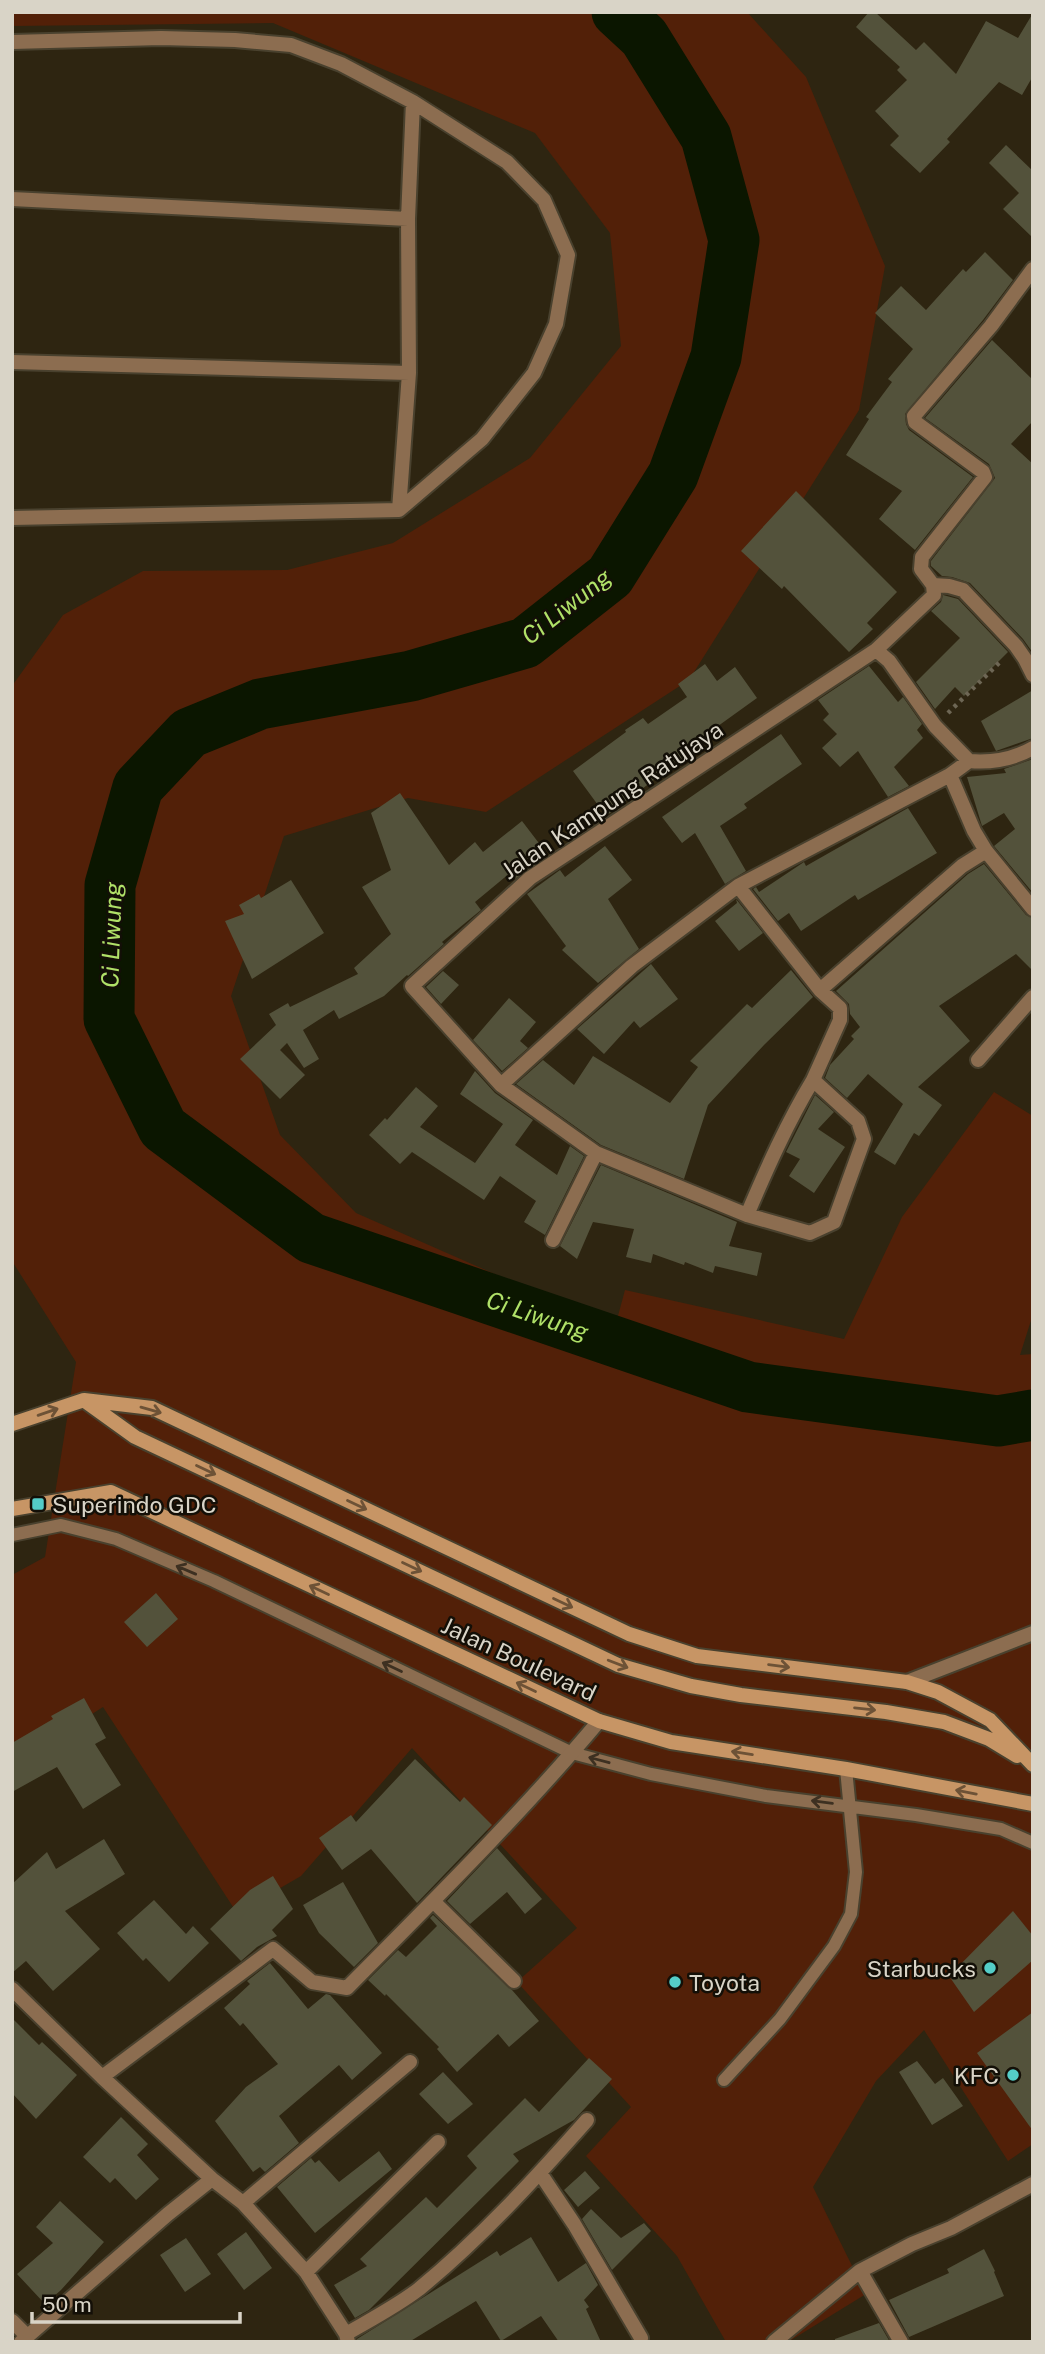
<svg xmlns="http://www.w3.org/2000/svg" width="1045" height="2354" viewBox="0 0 1045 2354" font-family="'Public Sans',sans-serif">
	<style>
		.green { fill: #522008 }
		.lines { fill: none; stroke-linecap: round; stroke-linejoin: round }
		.river { stroke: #0b1600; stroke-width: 51 }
		.building { fill: #53523b }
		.lane-casing { stroke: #49412e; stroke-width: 16 }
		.street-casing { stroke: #49412e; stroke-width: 18 }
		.secondary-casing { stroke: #49412e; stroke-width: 18 }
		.path { stroke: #6d6654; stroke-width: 4.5; stroke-dasharray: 3.5 5; stroke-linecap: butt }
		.lane { stroke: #8c6d50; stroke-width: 12 }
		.street { stroke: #8c6d50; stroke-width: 14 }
		.secondary { stroke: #c79565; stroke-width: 14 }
		.oneway { stroke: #6d5236 }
		.oneway2 { stroke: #3d3021 }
		.poi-dot { fill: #54cdc8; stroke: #130f07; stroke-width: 2.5 }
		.labels { text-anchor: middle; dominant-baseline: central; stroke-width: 5; stroke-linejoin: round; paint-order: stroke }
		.street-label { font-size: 23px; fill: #d9d4c7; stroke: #130f07 }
		.poi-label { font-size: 23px; fill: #d9d4c7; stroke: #130f07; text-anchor: start }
		.water-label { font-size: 24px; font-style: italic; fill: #b0e168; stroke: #130f07 }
	</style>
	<rect width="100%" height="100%" fill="#2e2511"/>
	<path class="green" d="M12,12H747L806,77L885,266L859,410L689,680L486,812L408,798L284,836L231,996L280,1135L356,1213L615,1327L625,1290L844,1339L902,1217L994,1092L1033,1116V1314L1020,1355L1033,1354V2144L1008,2161L924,2030L876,2081L813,2187L866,2294L788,2342H726L677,2256L586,2156L631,2107L517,1982L577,1928L412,1748L301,1876L237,1913L103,1707L12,1765V1575L45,1557L76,1362L12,1261V686L63,615L143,571L287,570L393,543L530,458L621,346L610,233L535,133L273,23L12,26Z"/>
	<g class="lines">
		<path class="river" id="s1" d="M617,12L644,37L706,137L734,240L716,357L673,475L610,576L525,643L411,676L260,704L189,733L138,787L110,885L109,1019L163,1128L311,1238L748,1387L998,1421L1033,1415"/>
	</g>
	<path class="building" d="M869,12H875L916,50L924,42L956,74L986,21L1018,38L1033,13V76L1022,95L999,82L947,139L950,142L920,173L890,145L899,136L875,111L907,80L897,70L900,67L856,27Z
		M1006,145L1033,171V238L1003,209L1019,193L989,163Z
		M985,252L1013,280L983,320L905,414L906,424L909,430L973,477L915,550L879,519L902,491L846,455L869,419L866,417L892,382L888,379L913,349L875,313L901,286L926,310L963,269L966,272Z
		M992,340L1033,380V421L1011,444L1033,464V653L1023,639L970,583L952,577L942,576L931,566V561L995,478L989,464L925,418Z
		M796,491L897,592L867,623L873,629L849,652L784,586L782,589L741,551Z
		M943,595L958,599L1008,652L964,696L955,687L935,709L916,682L960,638L931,611L941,602Z
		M705,664L717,681L735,667L757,698L700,739L703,743L606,816L573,771L626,732L625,730L643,718L648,724L687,697L678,684Z
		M869,666L898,702L903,697L922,724L917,730L923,738L894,767L909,786L888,797L858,751L840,767L822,748L837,734L823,720L829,714L818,700Z
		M1033,690V738L996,751L981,721Z
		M781,734L802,764L744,804L747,808L720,826L746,871L725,884L695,833L682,843L662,817Z
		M1033,759V893L994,846L1015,829L1004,813L982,826L967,777L1006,773L1004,769Z
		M400,793L449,865L475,842L483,852L522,821L548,855L515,879L510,873L475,902L481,910L442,942L444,944L408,976L407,975L384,996L339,1019L334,1010L303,1030L319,1059L304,1068L287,1043L280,1050L305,1075L280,1099L240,1059L276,1025L269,1014L288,1003L290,1007L358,974L354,968L391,934L362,887L391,870L371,813Z
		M908,808L937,853L858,900L855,895L801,931L789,913L778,921L753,889L756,887L759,892L804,862L806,866Z
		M605,846L632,880L608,899L639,949L598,983L562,950L566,946L527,894L560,870L565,877Z
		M984,864L1026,915L1033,918V971L1016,954L939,1006L970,1041L918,1087L942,1105L919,1136L914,1133L895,1165L874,1152L903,1104L868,1074L847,1098L825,1078L830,1065L854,1039L851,1036L860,1027L850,1014L849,1004L836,991L968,874Z
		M291,880L324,933L252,979L225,921L244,914L239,905L259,894L261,898Z
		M736,899L763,933L739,951L715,921L737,903Z
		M651,964L678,999L640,1028L634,1021L604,1054L577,1029Z
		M791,970L813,997L764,1045L708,1105L684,1179L601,1145L516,1084L543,1060L574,1085L593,1056L670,1103L698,1067L690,1061L747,1004L752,1008Z
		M443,971L459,985L441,1004L426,987Z
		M509,998L536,1022L520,1041L528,1048L502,1071L473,1040Z
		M475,1071L495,1093L533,1120L515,1145L557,1175L570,1146L584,1156L545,1235L524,1222L536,1201L500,1176L484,1200L412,1152L400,1164L369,1135L385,1118L387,1120L416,1087L438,1106L420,1127L475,1163L503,1124L460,1094Z
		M815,1095L834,1112L818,1129L845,1147L814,1193L789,1176L800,1159L786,1152Z
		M601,1165L737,1222L729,1246L762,1253L757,1276L715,1266L713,1273L685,1262L684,1265L653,1254L651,1263L626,1257L634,1229L593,1222L577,1259L560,1246Z
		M156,1593L178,1619L147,1647L124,1622Z
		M84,1698L106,1738L95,1744L121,1785L83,1809L57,1767L12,1792V1743L53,1719L51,1716Z
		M415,1759L460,1802L464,1797L492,1825L417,1903L371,1849L342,1870L319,1838L351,1815L356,1822Z
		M104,1839L125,1874L65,1911L100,1949L53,1991L26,1961L12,1973V1884L47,1852L56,1869Z
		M497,1848L542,1899L525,1914L507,1892L470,1924L447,1901Z
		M273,1876L293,1909L272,1930L277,1936L257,1947L241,1961L210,1929L250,1890Z
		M343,1882L378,1943L354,1967L319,1933L303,1905Z
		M154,1900L186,1934L193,1926L209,1943L169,1982L146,1958L143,1961L117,1933Z
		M1013,1911L1033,1936V1960L974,2012L949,1976Z
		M433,1915L512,1990L539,2021L509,2047L498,2034L457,2072L437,2049L439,2047L386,1994L385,1996L368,1980L398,1950L406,1957L437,1926L430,1918Z
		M270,1963L308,2009L326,1994L330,1995L382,2053L352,2080L339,2065L279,2116L299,2143L265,2172L260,2167L253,2172L215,2121L246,2087L278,2064L243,2023L240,2026L224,2008L250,1984L247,1981Z
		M1033,2012V2131L977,2053Z
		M12,2018L39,2045L42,2042L77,2075L36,2119L12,2093Z
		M589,2058L612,2079L574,2120L513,2154L519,2161L369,2310L355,2318L334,2285L367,2266L360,2259L426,2197L437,2208L477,2168L467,2156L525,2098L539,2112Z
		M917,2061L935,2084L943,2078L963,2106L932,2125L899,2072Z
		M443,2072L473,2104L448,2124L419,2094Z
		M121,2117L148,2144L137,2155L159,2179L136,2200L115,2178L110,2183L83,2157Z
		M379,2151L392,2169L315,2233L277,2187L311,2158L315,2163L319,2160L339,2182Z
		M585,2171L600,2188L578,2207L564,2190Z
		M60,2201L104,2242L61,2290L45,2304L17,2274L53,2243L36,2227Z
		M591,2209L621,2238L644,2223L651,2231L612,2270L582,2219Z
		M246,2232L272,2268L244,2290L217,2254Z
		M531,2237L558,2282L586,2263L598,2285L584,2300L589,2307L586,2309L601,2342H559L541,2316L501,2341L476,2301L409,2342H357V2339L497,2251L500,2256Z
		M186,2238L211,2274L185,2292L160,2255Z
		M984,2249L995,2271L994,2272L1004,2296L909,2337L889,2300L949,2273L947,2269Z
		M879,2323L890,2342H835V2339Z"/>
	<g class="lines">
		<defs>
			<path id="lane" d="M12,1535L61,1525L116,1539L214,1581L572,1753L651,1774L766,1796L916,1815L1001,1829L1033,1843
				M724,2080L780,2019L834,1946L851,1914L856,1872L846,1769"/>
			<path id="street" d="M12,42L161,38L235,40L291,45L341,64L413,102L507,162L544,200L568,255L556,324L534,373L482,439L399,510L12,518
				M12,199L408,219
				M12,362L409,373
				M399,510L409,373L408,219L413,102
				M933,585L949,586L963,590L1016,646L1025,659L1033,675
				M876,650L934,595L933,585L921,569L922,557L985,477L983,472L915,422L914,416L991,326L1033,269
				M950,775L974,831L986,851L1033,909
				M738,886L950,775L969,761
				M820,990L962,866L986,851
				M978,1060L1033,997
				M501,1085L596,1153L747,1215L810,1233L834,1222L864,1139L858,1121L813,1080L840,1020V1008L820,990L738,886L632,966L501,1085L412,986L530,878L876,650L889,661L935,726L969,761C992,763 1012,760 1033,748
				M747,1215C767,1168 787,1123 813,1080
				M553,1240L596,1153
				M907,1682L1033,1633
				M433,1901L514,1981
				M12,1989L102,2077L212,2179L243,2203L306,2272L346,2334L348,2342
				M102,2077L273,1949L312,1982L347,1988C433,1901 520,1815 599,1721
				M540,2173L574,2224L641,2338
				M243,2203L410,2062
				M860,2271L901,2342
				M306,2272L438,2142
				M12,2321L27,2336
				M346,2334C370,2320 397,2306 419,2289C480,2239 534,2180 587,2120
				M21,2342L168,2214L212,2179
				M774,2342L860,2271L912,2244L951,2228L1033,2184"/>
			<path id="secondary" d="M85,1401L135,1437L618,1665L691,1686L741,1695L886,1712L944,1722L989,1739L1017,1756
				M12,1424L84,1400L152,1408L629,1634L697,1656L907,1682L938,1692L990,1720L1033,1765
				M12,1509L111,1492L599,1721L671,1742L846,1769L1033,1804"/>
		</defs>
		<use href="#lane" class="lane-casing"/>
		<use href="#street" class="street-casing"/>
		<use href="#secondary" class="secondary-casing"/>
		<path class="path" d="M948,713L1002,660"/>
		<use href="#lane" class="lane"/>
		<use href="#street" class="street"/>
		<use href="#secondary" class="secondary"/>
	</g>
	<defs><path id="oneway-shaft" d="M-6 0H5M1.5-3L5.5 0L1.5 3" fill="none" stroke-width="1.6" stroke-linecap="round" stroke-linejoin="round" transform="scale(1.75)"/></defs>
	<g class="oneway">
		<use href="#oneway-shaft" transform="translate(151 1410) rotate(16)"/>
		<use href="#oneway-shaft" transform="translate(48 1412) rotate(-19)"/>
		<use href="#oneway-shaft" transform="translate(206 1470) rotate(25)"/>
		<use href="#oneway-shaft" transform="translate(357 1505) rotate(25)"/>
		<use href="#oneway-shaft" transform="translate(412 1567) rotate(25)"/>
		<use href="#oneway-shaft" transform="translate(319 1590) rotate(-155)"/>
		<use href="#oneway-shaft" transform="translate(563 1603) rotate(25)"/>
		<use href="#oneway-shaft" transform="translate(618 1664) rotate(21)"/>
		<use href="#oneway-shaft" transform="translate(779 1666) rotate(7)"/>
		<use href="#oneway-shaft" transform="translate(526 1687) rotate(-155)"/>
		<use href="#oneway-shaft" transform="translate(865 1709) rotate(6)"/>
		<use href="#oneway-shaft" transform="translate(742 1753) rotate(-171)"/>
		<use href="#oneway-shaft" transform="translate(966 1792) rotate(-169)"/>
	</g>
	<g class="oneway2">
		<use href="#oneway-shaft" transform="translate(186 1570) rotate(-157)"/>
		<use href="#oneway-shaft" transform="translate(392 1667) rotate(-155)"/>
		<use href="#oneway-shaft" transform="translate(599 1760) rotate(-165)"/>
		<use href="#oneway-shaft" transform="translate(822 1802) rotate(-173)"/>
	</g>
	<g class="poi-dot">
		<rect x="31" y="1497" width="14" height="14" rx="3.5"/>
		<circle cx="990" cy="1968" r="7"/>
		<circle cx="675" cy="1982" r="7"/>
		<circle cx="1013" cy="2075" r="7"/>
	</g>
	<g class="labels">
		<g class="street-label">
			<text transform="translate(612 800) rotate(-34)">Jalan Kampung Ratujaya</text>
			<text transform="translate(519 1659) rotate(25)">Jalan Boulevard</text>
		</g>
		<g class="poi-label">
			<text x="52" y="1504">Superindo GDC</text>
			<text x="976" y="1968" text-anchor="end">Starbucks</text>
			<text x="689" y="1982">Toyota</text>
			<text x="999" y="2075" text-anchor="end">KFC</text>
		</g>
		<g class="water-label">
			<text transform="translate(566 606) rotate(-38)">Ci Liwung</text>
			<text transform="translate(111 935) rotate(-88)">Ci Liwung</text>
			<text stroke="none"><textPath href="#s1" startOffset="1937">Ci Liwung</textPath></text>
		</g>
	</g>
	<rect width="1045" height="2354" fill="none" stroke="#d9d4c7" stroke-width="28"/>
	<path d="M32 2312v10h208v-10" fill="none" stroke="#d9d4c7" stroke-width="3.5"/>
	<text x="42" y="2312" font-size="21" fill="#d9d4c7" stroke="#130f07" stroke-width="5" paint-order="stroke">50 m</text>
</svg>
